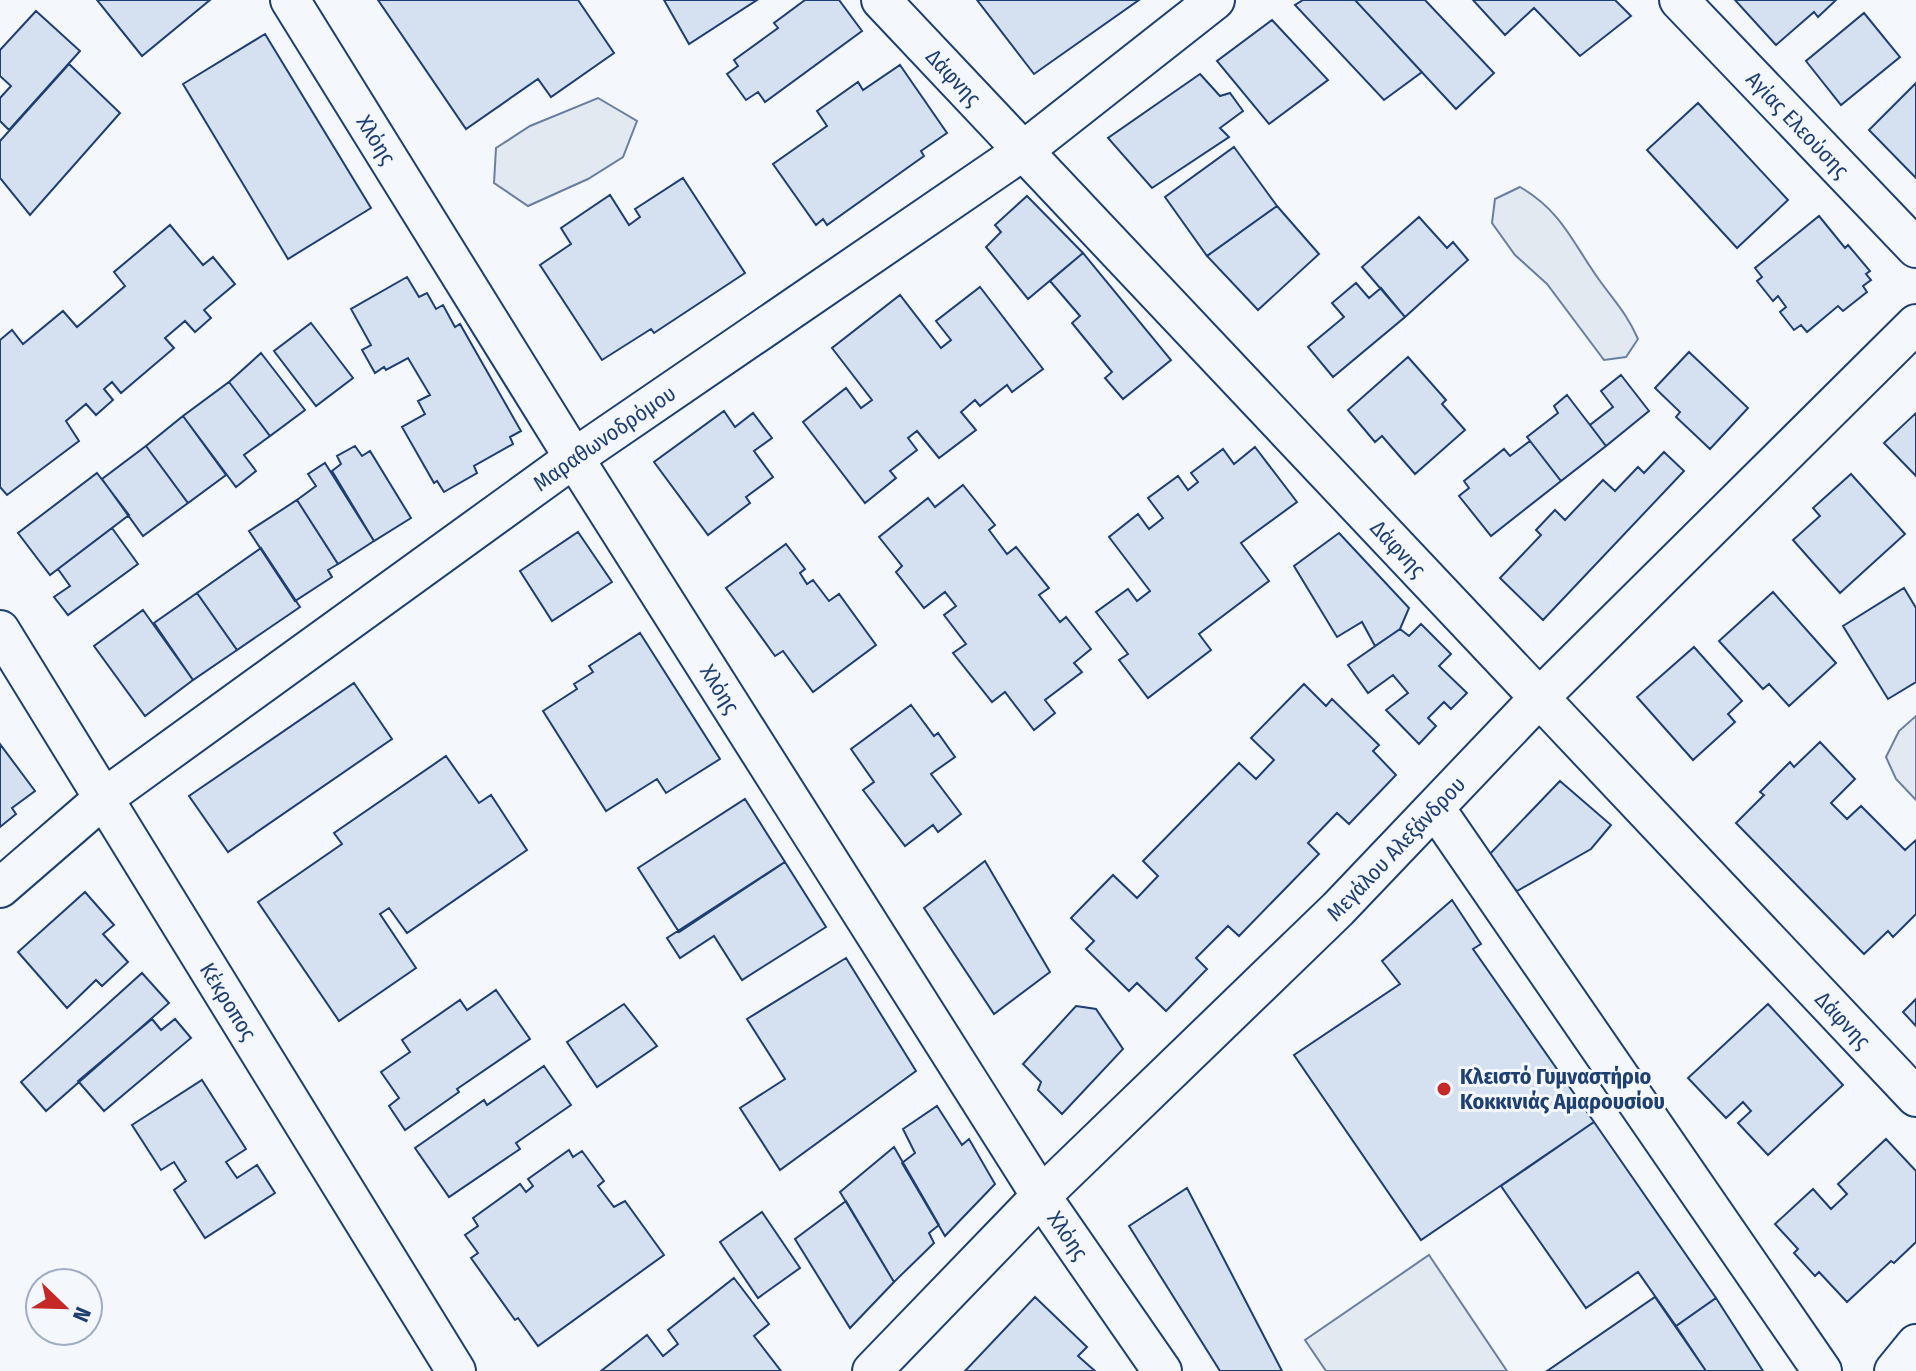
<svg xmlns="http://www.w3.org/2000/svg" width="1916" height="1371" viewBox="0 0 1916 1371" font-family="'Fira Sans Condensed',sans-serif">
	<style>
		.green { fill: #e3e9f0; stroke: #687fa3; stroke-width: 2 }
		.building { fill: #d5e0f0; stroke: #1d3f73; stroke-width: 2 }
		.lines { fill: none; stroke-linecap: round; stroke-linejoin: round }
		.street-casing { stroke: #1d3f73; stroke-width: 42 }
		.street { stroke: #f4f7fb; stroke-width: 38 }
		.poi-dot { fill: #c62828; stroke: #f4f7fb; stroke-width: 3 }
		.labels { text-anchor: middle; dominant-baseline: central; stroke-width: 6; stroke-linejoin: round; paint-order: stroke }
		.street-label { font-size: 22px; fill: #1d3f73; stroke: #f4f7fb }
		.poi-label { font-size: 22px; font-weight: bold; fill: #1d3f73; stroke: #f4f7fb; text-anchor: start }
	</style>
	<rect width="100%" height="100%" fill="#f4f7fb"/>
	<path class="green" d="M598,98L637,121L623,157L588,179L528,206L494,183L496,148L530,126Z
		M1520,187C1563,212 1573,244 1600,281C1616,303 1627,314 1638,339L1626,357L1604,360L1547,284L1515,255L1492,223L1495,199Z
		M1916,716V800L1896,779L1886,757L1899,731Z
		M1429,1255L1507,1371H1326L1305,1340Z"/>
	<path class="building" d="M97,0H210L142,56Z
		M378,0H578L614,53L551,97L538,79L466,129Z
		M664,0H757L689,44Z
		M805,0H839L862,31L765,102L758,92L746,100L727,74L738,66L734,60L778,28L774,23Z
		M977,0H1139L1034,74Z
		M1303,0H1355L1422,72L1384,100L1295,5Z
		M1355,0H1425L1494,73L1456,109Z
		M1473,0H1615L1631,16L1580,56L1534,8L1505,35Z
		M1735,0H1836L1818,17L1814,12L1776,45Z
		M36,11L80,51L9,130L0,121V98L11,86L0,76V50Z
		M1864,13L1900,57L1841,105L1806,61Z
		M1272,20L1328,80L1269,124L1217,61Z
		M265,34L371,208L288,259L183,84Z
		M69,64L120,113L30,215L0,178V141Z
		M900,65L947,133L921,151L924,156L827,225L823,219L816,225L773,164L827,126L817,111L858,82L863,90Z
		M1200,74L1220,96L1230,93L1243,111L1220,128L1229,137L1152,188L1108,138Z
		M1916,83V178L1869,130Z
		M1698,103L1788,200L1737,248L1647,150Z
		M1234,147L1277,206L1207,256L1165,197Z
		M683,178L745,273L654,333L651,329L602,360L540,265L571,244L561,228L610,195L629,225L640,217L635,209Z
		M1027,196L1083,253L1028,299L986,247L1001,232L995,225Z
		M1277,206L1319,254L1258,310L1207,256Z
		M1819,216L1845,248L1848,245L1870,271L1866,274L1871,280L1863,286L1867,292L1843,311L1838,306L1807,332L1801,325L1794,330L1780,312L1786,307L1778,296L1773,301L1757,281L1762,277L1755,268Z
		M1419,217L1447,248L1453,242L1468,260L1405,317L1362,267Z
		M170,225L203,265L213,257L235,284L204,310L211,318L195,332L185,321L165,338L174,348L121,393L112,382L104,389L113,400L96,415L86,404L66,421L79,441L7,495L0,487V340L12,330L23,344L63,311L77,327L125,286L114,272Z
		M1083,253L1171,360L1123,399L1105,378L1112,372L1072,323L1080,316L1050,281Z
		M407,277L419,297L427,293L436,309L443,305L455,327L460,324L521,431L510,437L513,444L474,466L477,473L444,492L437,481L434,483L402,427L425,414L418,401L430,395L408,358L386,370L384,367L375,373L362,350L371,345L351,309Z
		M1356,283L1369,298L1381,288L1405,317L1333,377L1308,347L1344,317L1332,303Z
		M980,287L1043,369L1012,392L1007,385L980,406L975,400L961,412L976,430L939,458L917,431L908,438L917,450L890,471L896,478L865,503L803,422L846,388L861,408L872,400L832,348L900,295L941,348L951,340L936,321Z
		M311,323L353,378L316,406L274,351Z
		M1689,352L1748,408L1710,449L1676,417L1680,412L1655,388Z
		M261,353L305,410L270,436L229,382Z
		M1408,357L1446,400L1442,404L1465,430L1415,474L1382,436L1375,442L1348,410Z
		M1621,375L1649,411L1606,446L1590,425L1613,407L1601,391Z
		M229,382L270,436L244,455L256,471L236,487L183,416Z
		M1567,395L1606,446L1561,481L1527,437L1558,413L1554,406Z
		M724,411L735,427L753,413L772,438L754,451L773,477L746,497L750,503L708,535L654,462Z
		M1916,413V476L1884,443Z
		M183,416L226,475L188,503L146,446Z
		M1530,441L1561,481L1491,536L1459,496L1469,488L1464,481L1504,449L1510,456Z
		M146,446L188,503L143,536L102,479Z
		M355,446L362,456L370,451L411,518L374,541L332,471L341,464L337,456Z
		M1255,447L1297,502L1241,543L1269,581L1199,634L1211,650L1148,698L1119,660L1128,654L1096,612L1128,589L1137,601L1150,591L1109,537L1138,514L1149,529L1163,518L1148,498L1178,476L1188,490L1198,482L1191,473L1223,449L1234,464Z
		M1664,452L1684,471L1543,620L1500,578L1541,535L1536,530L1555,510L1565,520L1603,480L1615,491L1638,467L1644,473Z
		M325,463L374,541L338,564L297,500L316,486L308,474Z
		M97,473L129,515L50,575L18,533Z
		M1851,474L1905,534L1840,593L1793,540L1820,516L1813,508Z
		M963,485L995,525L989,530L1007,554L1016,547L1049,588L1039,595L1060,622L1066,617L1091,649L1074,663L1082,672L1045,700L1055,713L1034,730L1005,692L992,702L953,653L966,644L944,615L956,606L945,592L924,608L896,572L902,566L879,537L928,498L935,507Z
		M297,500L338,564L328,570L332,577L295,601L249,531Z
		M112,528L138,564L68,615L54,597L70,586L58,569Z
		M578,532L612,582L552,621L520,571Z
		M1339,533L1409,608L1400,629L1375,646L1362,622L1337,637L1294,566Z
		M786,544L805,569L800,573L807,584L813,580L829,601L839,594L876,645L813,692L783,651L775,656L726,588Z
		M261,548L300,607L237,650L197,593Z
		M1904,588L1916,608V682L1888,699L1843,626Z
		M1773,592L1836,663L1789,706L1769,684L1763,689L1719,641Z
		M197,593L237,650L193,680L154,623Z
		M143,610L193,680L145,716L94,646Z
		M1421,624L1451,654L1439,666L1467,693L1451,709L1444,702L1428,718L1436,726L1419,744L1386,710L1408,693L1393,675L1368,693L1348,665L1400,629L1409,636Z
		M640,633L720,759L666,793L657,779L606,811L543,711L577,689L574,684L593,672L589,666Z
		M1694,647L1742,701L1728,714L1735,722L1693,760L1637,697Z
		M354,683L392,739L228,852L189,796Z
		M1304,684L1326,706L1332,699L1379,745L1373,751L1396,775L1349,824L1337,813L1308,843L1319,854L1239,936L1228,926L1196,958L1207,969L1166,1011L1137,983L1129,991L1086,949L1094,941L1071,918L1113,875L1137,898L1158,876L1143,861L1239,763L1256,779L1274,760L1251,738Z
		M911,705L934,736L938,733L955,757L931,774L961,814L938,832L933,825L905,846L863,790L874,782L851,749Z
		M1820,742L1855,779L1831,803L1847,819L1861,806L1905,850L1916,840V914L1893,937L1888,931L1864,954L1736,823L1764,795L1760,792L1790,762L1794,767Z
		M0,744L35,791L12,808L16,814L0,827Z
		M446,756L479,803L491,795L527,850L407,933L389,908L380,914L416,968L339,1021L258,902L342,844L334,833Z
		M1560,781L1611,825L1591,849L1517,891L1486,858Z
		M745,799L785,862L679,932L638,868Z
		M985,861L1050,972L994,1014L924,908Z
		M785,862L826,927L742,980L714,936L680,958L667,938Z
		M85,892L114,925L103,934L128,962L102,986L96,980L67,1008L18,952Z
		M1452,900L1481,944L1473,949L1594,1122L1421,1240L1294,1055L1400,984L1382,961Z
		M846,958L916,1071L780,1170L740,1108L785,1079L747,1019Z
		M142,973L169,1003L46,1111L21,1082Z
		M496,990L530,1039L457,1089L459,1092L405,1130L389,1106L399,1098L381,1072L410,1052L402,1040L460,1000L467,1010Z
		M1916,999V1026L1903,1012Z
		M624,1004L657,1046L597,1087L567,1042Z
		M1768,1004L1843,1085L1768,1155L1738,1123L1751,1111L1743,1102L1726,1118L1688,1078Z
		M1076,1006L1096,1009L1123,1049L1062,1114L1038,1090L1041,1082L1023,1064Z
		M152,1019L161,1030L175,1019L191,1038L104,1111L78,1081Z
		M544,1066L571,1105L516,1143L520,1149L449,1197L415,1148L484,1100L487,1105Z
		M202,1080L246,1149L226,1162L237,1178L257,1165L275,1193L205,1238L174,1190L186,1181L174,1162L161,1170L132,1125Z
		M937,1106L962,1145L969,1139L995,1184L945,1236L902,1163L915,1153L903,1129Z
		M1594,1122L1716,1298L1676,1326L1638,1272L1586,1308L1501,1186Z
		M1886,1139L1916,1171V1242L1894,1263L1891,1261L1847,1302L1819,1272L1815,1276L1794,1253L1798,1249L1775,1224L1813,1189L1831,1209L1847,1194L1838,1184Z
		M894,1147L939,1225L929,1233L934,1243L894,1282L840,1192Z
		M569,1150L573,1157L582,1151L604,1181L598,1186L614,1207L625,1201L664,1255L538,1346L518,1318L515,1320L471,1258L478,1253L465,1235L478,1226L473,1218L520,1184L526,1192L533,1186L528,1179Z
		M1187,1188L1282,1371H1220L1129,1226Z
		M846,1201L894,1282L850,1328L795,1239Z
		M762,1212L800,1268L758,1298L720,1242Z
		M734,1278L769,1324L754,1336L781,1371H601L647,1335L663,1356L678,1344L668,1330Z
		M1035,1297L1087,1347L1078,1356L1095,1371H965Z
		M1655,1297L1706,1371H1547Z
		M1716,1298L1763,1371H1706L1676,1326Z"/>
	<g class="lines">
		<defs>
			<g id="street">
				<path id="s1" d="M290,0L574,458L1041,1196L1162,1371"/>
				<path id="s2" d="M881,0L1916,1097"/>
				<path id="s3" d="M1679,0L1916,248"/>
				<path id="s4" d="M0,630L456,1371"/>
				<path d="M1435,808L1822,1371"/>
				<path id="s5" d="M0,888L104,798L574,458L1023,151L1215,0"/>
				<path id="s6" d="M872,1371L1041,1196L1338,909L1539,698L1916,324"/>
				<path d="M1894,1371L1916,1344"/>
			</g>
		</defs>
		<use href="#street" class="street-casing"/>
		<use href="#street" class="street"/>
	</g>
	<circle class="poi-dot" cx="1444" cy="1089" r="8"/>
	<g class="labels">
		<g class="street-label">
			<text stroke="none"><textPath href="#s2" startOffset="106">Δάφνης</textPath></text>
			<text stroke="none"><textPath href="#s3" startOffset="172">Αγίας Ελεούσης</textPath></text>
			<text stroke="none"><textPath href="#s1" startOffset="164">Χλόης</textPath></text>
			<text stroke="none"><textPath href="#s5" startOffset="754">Μαραθωνοδρόμου</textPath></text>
			<text stroke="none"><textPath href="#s2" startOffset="754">Δάφνης</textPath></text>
			<text stroke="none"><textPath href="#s1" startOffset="812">Χλόης</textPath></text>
			<text stroke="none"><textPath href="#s6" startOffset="740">Μεγάλου Αλεξάνδρου</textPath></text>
			<text stroke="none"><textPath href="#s4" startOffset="436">Κέκροπος</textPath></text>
			<text stroke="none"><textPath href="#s2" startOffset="1402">Δάφνης</textPath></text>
			<text stroke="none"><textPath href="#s1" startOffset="1460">Χλόης</textPath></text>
		</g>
		<g class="poi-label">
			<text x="1460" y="1076">Κλειστό Γυμναστήριο<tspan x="1460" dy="25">Κοκκινιάς Αμαρουσίου</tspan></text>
		</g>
	</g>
	<g transform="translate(64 1307) rotate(113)"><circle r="38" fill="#f4f7fb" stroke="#9eadc5" stroke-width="2"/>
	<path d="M0-6L14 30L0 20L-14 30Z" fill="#c62828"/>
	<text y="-12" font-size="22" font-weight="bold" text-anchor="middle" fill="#1d3f73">N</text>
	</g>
</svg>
